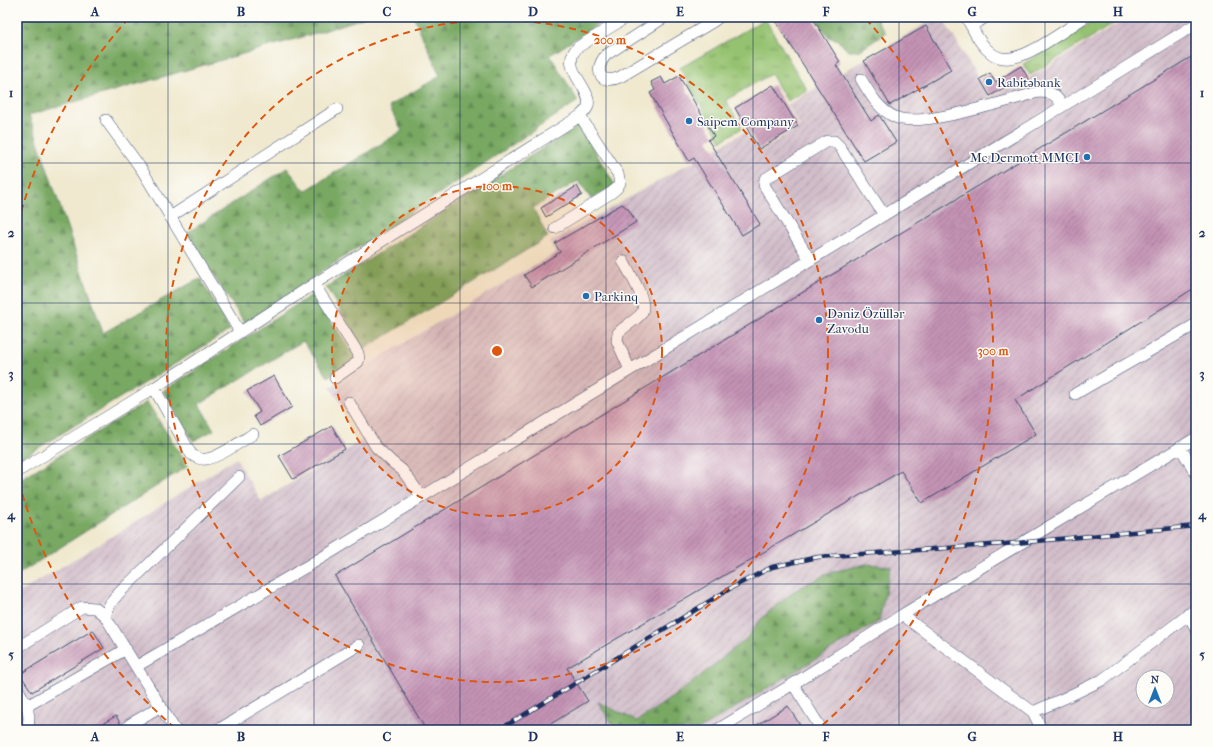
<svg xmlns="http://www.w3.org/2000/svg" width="1213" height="747" viewBox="0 0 1213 747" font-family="'IM FELL French Canon',serif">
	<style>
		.industrial { fill: url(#industrial-furrows); fill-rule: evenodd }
		.grass { fill: url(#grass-tufts); stroke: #587867 }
		.forest { fill: url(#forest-firs); stroke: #4a6c60 }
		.building { fill: url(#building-hatch) }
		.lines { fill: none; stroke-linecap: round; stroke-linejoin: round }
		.minor-casing { stroke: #3b4b6f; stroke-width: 12 }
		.minor { stroke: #fff; stroke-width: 11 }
		.rail-casing { stroke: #1b2f5e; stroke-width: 4.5 }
		.rail { stroke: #fdfcf7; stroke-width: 3; stroke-dasharray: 9; stroke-linecap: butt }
		.grid { fill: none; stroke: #1b2f5e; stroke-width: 1; stroke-opacity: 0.55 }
		.ring { fill: none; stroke: #de5710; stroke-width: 2; stroke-dasharray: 7 5 }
		.poi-dot { fill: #1f6fb2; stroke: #fdfcf7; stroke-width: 1.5 }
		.labels { text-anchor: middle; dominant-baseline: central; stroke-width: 3; stroke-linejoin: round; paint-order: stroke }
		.poi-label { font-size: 13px; fill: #1b2f5e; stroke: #fdfcf7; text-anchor: start }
		.centre { fill: #de5710; stroke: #fdfcf7; stroke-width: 2 }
		.ring-label { font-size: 12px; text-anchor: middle; font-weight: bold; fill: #de5710; stroke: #fdfcf7; stroke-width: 3; stroke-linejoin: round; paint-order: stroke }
		.neatline { fill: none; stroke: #1b2f5e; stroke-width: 1.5 }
		.grid-label { font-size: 13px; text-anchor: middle; font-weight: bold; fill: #1b2f5e }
	</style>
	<defs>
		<pattern id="industrial-furrows" width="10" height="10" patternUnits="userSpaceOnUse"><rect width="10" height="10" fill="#d1bdc9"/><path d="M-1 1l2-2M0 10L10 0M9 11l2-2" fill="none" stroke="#a99aa6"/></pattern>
		<pattern id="grass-tufts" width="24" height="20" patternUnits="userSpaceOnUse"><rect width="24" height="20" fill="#95c270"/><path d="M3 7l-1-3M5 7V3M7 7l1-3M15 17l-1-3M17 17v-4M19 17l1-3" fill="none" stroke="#799e5f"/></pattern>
		<pattern id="forest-firs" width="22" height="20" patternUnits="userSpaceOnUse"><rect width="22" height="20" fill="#78a862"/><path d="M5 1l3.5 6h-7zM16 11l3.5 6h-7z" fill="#628954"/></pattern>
		<pattern id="building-hatch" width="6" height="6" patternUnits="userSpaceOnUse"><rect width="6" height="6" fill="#c493b4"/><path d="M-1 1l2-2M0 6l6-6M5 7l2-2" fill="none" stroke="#9e7896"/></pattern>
	</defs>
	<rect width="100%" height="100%" fill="#fdfcf7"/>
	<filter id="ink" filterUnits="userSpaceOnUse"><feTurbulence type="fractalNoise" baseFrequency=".025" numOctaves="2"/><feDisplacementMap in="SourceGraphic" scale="8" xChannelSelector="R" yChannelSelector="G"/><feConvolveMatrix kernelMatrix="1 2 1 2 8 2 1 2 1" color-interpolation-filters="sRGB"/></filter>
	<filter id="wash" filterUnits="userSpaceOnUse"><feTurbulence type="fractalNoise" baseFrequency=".012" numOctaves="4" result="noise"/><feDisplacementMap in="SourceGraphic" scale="16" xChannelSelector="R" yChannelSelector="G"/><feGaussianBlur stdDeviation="0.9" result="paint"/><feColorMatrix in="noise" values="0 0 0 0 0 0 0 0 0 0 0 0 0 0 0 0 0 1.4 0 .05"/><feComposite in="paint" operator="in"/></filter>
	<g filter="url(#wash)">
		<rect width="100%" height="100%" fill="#f0e9cf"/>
		<path class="industrial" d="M937,17H942L990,98L1016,81L1022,89L1032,83L1029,78L1129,17H1196V730H17V594L124,529L236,458L261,501L364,439L330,387L555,253L550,242L745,132L760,151L800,126L787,105ZM1143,677H1167V701H1143Z"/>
		<path class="grass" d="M1101,17H1124L1030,75L1023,64Z
			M765,19L807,90L787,101L771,74L726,100L742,128L721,141L680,68Z"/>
		<path class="forest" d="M17,17H365L327,30L29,115L103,333L200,278L230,330L17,461Z
			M414,17H610L550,55L578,101L245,323L185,234L287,168L305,191L402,131L389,106L440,76Z
			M816,17H875L886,33L859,51H848L836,39L829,38Z
			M579,125L615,185L591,199L578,181L533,208L548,237L364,349L326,287Z
			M313,294L356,358L328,377L303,341L199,404L214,430L193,441L163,391Z
			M147,402L188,466L17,575V481Z
			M866,564L891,566L879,621L698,730H616L598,702L637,721L684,689L746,639L762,618L794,591L828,573Z"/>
		<g id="blocks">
			<path class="building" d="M773,17H812L840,62L836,65L871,121L879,115L896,142L864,161Z
				M926,26L951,70L890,105L864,61Z
				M1196,54V287L1015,400L1036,434L922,503L901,471L567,668L588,701L541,730H426L335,576Z
				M1021,66L1031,83L1022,88L1017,80L990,96L980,79L990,73L995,82Z
				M679,76L714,136L708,140L760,224L742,235L694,158L689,161L650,93L655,90L651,82L661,77L665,84Z
				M773,85L798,126L759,149L735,108Z
				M577,186L582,195L546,217L541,208Z
				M622,204L629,210L636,222L532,287L524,275L560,252L555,243Z
				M274,376L292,407L260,426L254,416L260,412L247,391Z
				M332,426L345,449L293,479L279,456Z
				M93,630L104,648L32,692L20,674Z
				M788,706L803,730H749Z
				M116,716L124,730H92Z"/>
		</g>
	</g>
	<g filter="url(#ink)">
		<use href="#blocks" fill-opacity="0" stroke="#3b4b6f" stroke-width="1"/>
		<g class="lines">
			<defs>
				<path id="minor" d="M665,17L606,55C593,70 600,86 620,77L714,21L719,17
					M966,17C973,28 979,44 990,52C995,57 1003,59 1010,58C1029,57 1068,28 1085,17
					M971,26L986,17
					M861,79C870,94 879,110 895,117C920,129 1011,99 1039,92C1054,92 1055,95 1063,106
					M106,120L142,170L240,332
					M170,217L337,109
					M555,228L611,193L617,188L620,183L618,174L580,116
					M810,260L764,185L765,179L827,141H834L840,147L884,215
					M623,261C629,272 651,305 640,315C633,322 625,326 618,333L617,341L630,370
					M314,284L358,353L359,359L358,362L335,378
					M154,388L191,454C195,457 200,460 206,459C218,458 242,441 253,434
					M1075,394L1196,324
					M349,402L376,447L392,462L402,470L422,497
					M1180,447L1196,473
					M17,472L154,388L314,284L580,116C583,113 587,110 588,106C593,88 557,67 578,47L627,17
					M1188,614L1196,629
					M902,615L1033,712L1067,697L1102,680L1196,609
					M105,616L110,604L119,593L239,477
					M17,648L82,607L95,608L105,616L175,730
					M137,666L333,551L1063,106L1196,24
					M793,684L822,730
					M17,687L27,706L126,649
					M27,706L29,717L28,730
					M1033,712L1042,730
					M129,725L161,706
					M218,730L359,645
					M717,730L793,684L902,615L1196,438"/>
			</defs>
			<use href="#minor" class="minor-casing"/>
			<use href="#minor" class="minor"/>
			<defs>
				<path id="rail" d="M499,730L731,588L772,567L818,557L1005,544L1196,526"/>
			</defs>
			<use href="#rail" class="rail-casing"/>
			<use href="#rail" class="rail"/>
		</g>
	</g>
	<path class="grid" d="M168,17V730M314,17V730M460,17V730M606,17V730M753,17V730M899,17V730M1045,17V730M17,163H1196M17,303H1196M17,444H1196M17,584H1196"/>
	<circle cx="497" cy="351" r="165" fill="#de5710" fill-opacity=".12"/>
	<g class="ring">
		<circle cx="497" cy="351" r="165"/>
		<circle cx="497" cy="351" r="331"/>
		<path d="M175 728A496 496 0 0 1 18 479M18 223A496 496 0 0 1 128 19M866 19A496 496 0 0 1 819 728"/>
	</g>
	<g class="poi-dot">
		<circle cx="989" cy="82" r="4"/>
		<circle cx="689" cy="121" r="4"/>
		<circle cx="1087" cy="157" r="4"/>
		<circle cx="586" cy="296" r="4"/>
		<circle cx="819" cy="320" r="4"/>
	</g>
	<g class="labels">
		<g class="poi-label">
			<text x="997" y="82">Rabitəbank</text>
			<text x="697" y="121">Saipem Company</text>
			<text x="1079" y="157" text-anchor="end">Mc Dermott MMCI</text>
			<text x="594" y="296">Parkinq</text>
			<text x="827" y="313">Dəniz Özüllər<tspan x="827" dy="15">Zavodu</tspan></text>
		</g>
	</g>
	<circle cx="497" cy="351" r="6" class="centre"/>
	<g class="ring-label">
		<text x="610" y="44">200 m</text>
		<text x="497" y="190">100 m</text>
		<text x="993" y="355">300 m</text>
	</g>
	<rect width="1213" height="747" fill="none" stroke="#fdfcf7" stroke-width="44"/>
	<g transform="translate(1155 689)"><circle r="19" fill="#fdfcf7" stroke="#a3aaba"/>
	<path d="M0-3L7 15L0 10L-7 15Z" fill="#1f6fb2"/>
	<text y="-6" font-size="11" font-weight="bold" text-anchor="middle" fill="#1b2f5e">N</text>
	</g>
	<rect x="22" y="22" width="1169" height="703" class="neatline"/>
	<g class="grid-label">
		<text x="95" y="16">A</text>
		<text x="241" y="16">B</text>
		<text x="387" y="16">C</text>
		<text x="533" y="16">D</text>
		<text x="680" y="16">E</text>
		<text x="826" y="16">F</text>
		<text x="972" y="16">G</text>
		<text x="1118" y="16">H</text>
		<text x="11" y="97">1</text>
		<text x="1202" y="97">1</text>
		<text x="11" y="237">2</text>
		<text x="1202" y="237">2</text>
		<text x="11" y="378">3</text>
		<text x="1202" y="378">3</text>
		<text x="11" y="519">4</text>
		<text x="1202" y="519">4</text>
		<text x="11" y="659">5</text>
		<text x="1202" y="659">5</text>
		<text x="95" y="741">A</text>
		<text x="241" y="741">B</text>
		<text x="387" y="741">C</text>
		<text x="533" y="741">D</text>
		<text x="680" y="741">E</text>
		<text x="826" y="741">F</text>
		<text x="972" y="741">G</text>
		<text x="1118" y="741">H</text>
	</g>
</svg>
